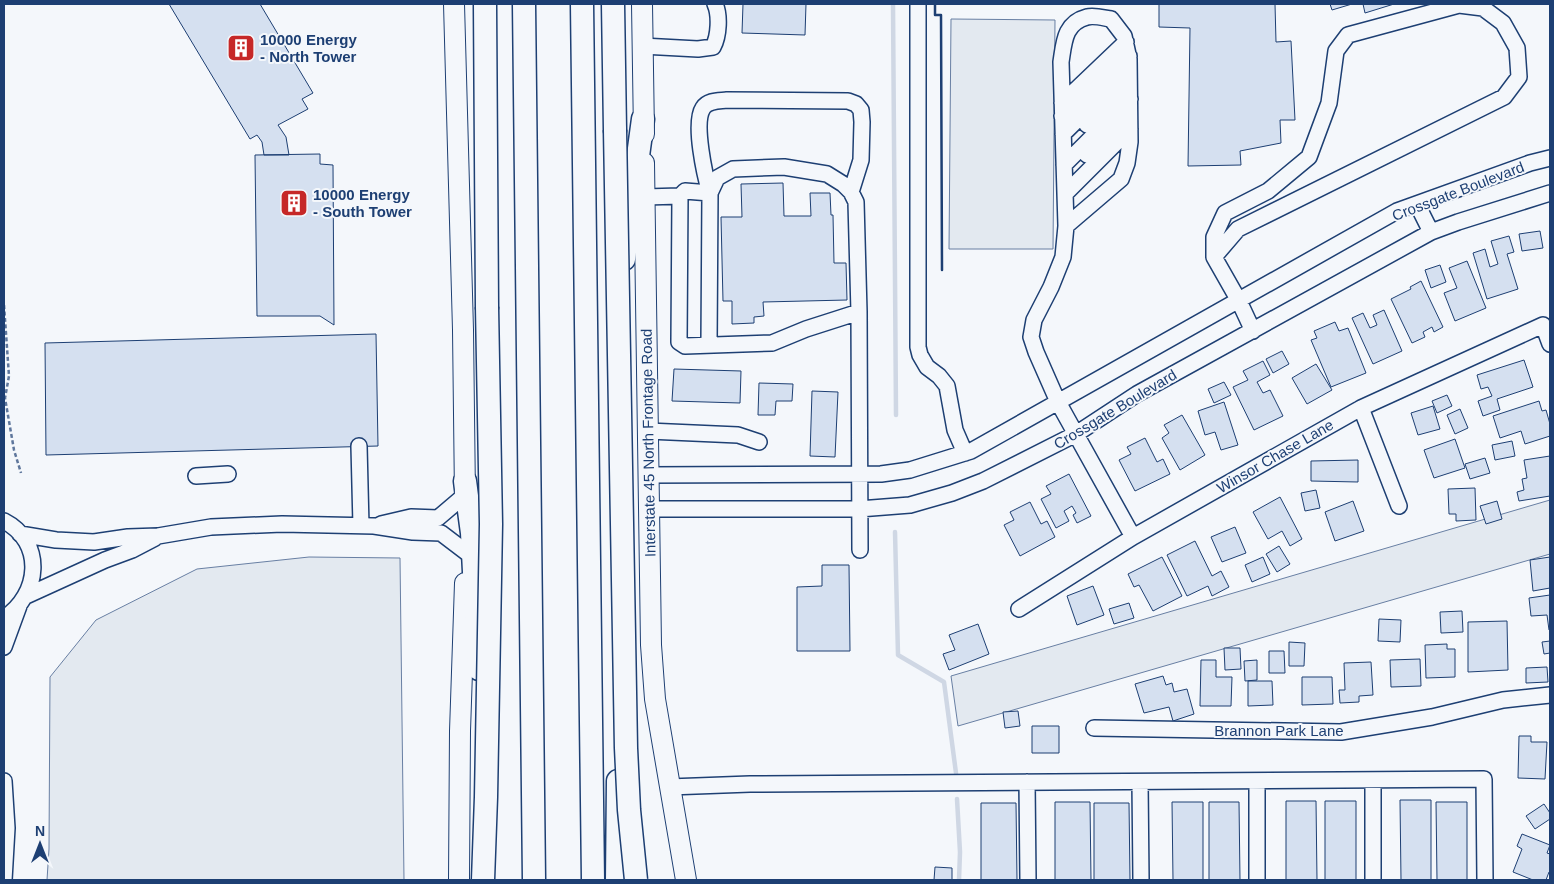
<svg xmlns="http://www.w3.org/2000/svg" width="1554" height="884" viewBox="0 0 1554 884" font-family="Helvetica,sans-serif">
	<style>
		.green { fill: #e3e9f0; stroke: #687fa3 }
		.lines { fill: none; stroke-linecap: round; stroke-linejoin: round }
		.stream { stroke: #cfd7e4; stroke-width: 4.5 }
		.building { fill: #d5e0f0; stroke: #1d3f73 }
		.minor-casing { stroke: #1d3f73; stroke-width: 18 }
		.major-casing { stroke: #1d3f73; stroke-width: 22 }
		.highway-casing { stroke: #1d3f73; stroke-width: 25 }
		.path { stroke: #5e769c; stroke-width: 2.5; stroke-dasharray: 4 2.5; stroke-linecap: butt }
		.minor { stroke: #f4f7fb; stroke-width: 15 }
		.major { stroke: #f4f7fb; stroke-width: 20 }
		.highway { stroke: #f4f7fb; stroke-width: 22 }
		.highway-bridge-casing { stroke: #1d3f73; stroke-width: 25; stroke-linecap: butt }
		.highway-bridge { stroke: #f4f7fb; stroke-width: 22 }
		.wall { stroke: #1d3f73; stroke-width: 2.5 }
		.labels { text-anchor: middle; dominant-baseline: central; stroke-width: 4; stroke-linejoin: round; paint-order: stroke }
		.poi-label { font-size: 15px; font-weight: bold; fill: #1d3f73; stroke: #f4f7fb; text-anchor: start }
		.street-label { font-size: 15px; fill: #1d3f73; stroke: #f4f7fb }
	</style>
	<rect width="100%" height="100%" fill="#f4f7fb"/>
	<path class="green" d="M951,19L1055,20L1053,249H949Z
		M1550,500V554L958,726L951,676Z
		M309,557L400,558L404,880H47L49,849L50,677L96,620L197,569Z"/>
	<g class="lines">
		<path class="stream" d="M893,4L896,415
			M895,532L898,655L944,682L956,773
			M957,799L960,852L959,880"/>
	</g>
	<path class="building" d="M169,4H260L313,93L302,99L308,109L278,125L286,137L289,155H264L262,142L257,135L250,139Z
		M743,4H806L805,35L742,33Z
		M1159,4H1275L1276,42L1291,41L1295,120H1280L1281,143L1240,151L1241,165L1188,166L1190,28L1159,27Z
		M1330,4H1352L1332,10Z
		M1363,4H1394L1365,13Z
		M320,154V164L333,165L334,325L320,316H257L255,155Z
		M783,183L784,216H811L810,193H830L831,215H833L834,263H846L847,300L763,302L764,316L754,317V323L732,324V301H723L721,217H742L741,184Z
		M1540,231L1543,248L1522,251L1519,234Z
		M1509,236L1514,252L1507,254L1518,289L1487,299L1473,253L1485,249L1490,267L1498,264L1491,241Z
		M1467,261L1486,308L1455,321L1444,293L1457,288L1449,268Z
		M1440,265L1446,282L1431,288L1425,270Z
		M1421,281L1443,327L1434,332L1432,327L1423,332L1425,337L1412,343L1391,299L1411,289L1410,287Z
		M1384,310L1402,351L1373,364L1352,318L1363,313L1370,328L1377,325L1373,315Z
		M1335,322L1339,331L1348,328L1366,373L1331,387L1311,340L1317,338L1314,331Z
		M376,334L378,446L46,455L45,343Z
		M1282,351L1289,364L1273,373L1266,359Z
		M1524,360L1533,387L1497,399L1500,410L1483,416L1478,401L1492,396L1488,387L1481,389L1477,375Z
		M1263,361L1270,375L1257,382L1263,393L1270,390L1283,416L1254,430L1233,387L1248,380L1243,371Z
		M1316,364L1332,390L1307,404L1292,378Z
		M674,369L741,371L740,403L672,401Z
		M1224,382L1231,395L1214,403L1208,389Z
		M759,383L793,384L792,401H776L775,415H758Z
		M812,391L838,392L835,457L810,456Z
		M1447,395L1452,406L1437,413L1432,401Z
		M1539,401L1542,411L1546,410L1550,424V436L1525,444L1521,431L1500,438L1493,416Z
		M1224,402L1238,445L1221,450L1215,432L1205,435L1198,411Z
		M1433,406L1440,429L1418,435L1411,413Z
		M1460,409L1468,428L1455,434L1447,415Z
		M1182,415L1205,455L1180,470L1162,438L1169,433L1164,425Z
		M1145,438L1157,462L1163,459L1170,474L1135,491L1119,460L1131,454L1127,447Z
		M1455,439L1465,468L1434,478L1424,450Z
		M1512,441L1515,456L1495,460L1492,445Z
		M1550,456V496L1519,501L1517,492L1524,490L1522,479L1527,478L1524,460Z
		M1485,458L1490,473L1470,479L1465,464Z
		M1358,460V482L1311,481V461Z
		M1069,474L1091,516L1077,523L1073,515L1076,513L1072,506L1064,511L1069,521L1056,528L1041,499L1051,494L1046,486Z
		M1475,488L1476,520L1456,521V514H1449L1448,489Z
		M1316,490L1320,508L1305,511L1301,493Z
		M1280,497L1302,539L1290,546L1282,531L1268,539L1253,512Z
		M1353,501L1364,531L1335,541L1325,512Z
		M1497,501L1502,519L1486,524L1480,506Z
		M1030,502L1041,524L1047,521L1055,537L1020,556L1004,525L1014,520L1010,512Z
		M1235,527L1246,553L1222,562L1211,537Z
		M1195,541L1212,576L1221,571L1229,587L1212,596L1208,586L1187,596L1167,555Z
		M1279,546L1290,564L1277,572L1266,554Z
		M1162,557L1182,596L1153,611L1139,585L1134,587L1128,574Z
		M1263,557L1270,574L1252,582L1245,565Z
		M1550,557V588L1533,591L1530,560Z
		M822,565H849L850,651H797V587L822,586Z
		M1093,586L1104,615L1077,625L1067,596Z
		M1550,595V630H1549L1547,615L1531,616L1529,598Z
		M1129,603L1134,618L1114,624L1109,609Z
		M1462,611L1463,632L1441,633L1440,612Z
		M1379,619L1401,620L1400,642L1378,641Z
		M1507,621L1508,670L1468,672V622Z
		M978,624L989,654L949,670L943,654L955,650L949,635Z
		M1550,641V653L1544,654L1542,642Z
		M1289,642L1305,643L1304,666H1289Z
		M1447,644V649H1455V677L1426,678L1425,645Z
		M1224,648H1240L1241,669L1225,670Z
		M1269,651H1284L1285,673H1269Z
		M1420,659L1421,686L1391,687L1390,660Z
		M1201,660H1216V677H1232L1231,706H1200Z
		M1257,660V680L1245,681L1244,661Z
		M1371,662L1373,695L1359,696V702L1340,703L1339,690H1345L1344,663Z
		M1547,667L1548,682L1526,683V668Z
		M1163,676L1166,685L1172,683L1174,692L1187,689L1194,714L1173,721L1169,707L1144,713L1135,684Z
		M1302,677H1332L1333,704L1302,705Z
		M1248,681H1272L1273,705L1248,706Z
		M1018,711L1020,726L1005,728L1003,712Z
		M1032,726H1059V753H1032Z
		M1519,736H1531V742H1547L1545,779L1518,778Z
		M1400,800H1431V880H1401Z
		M1286,801H1316L1317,880H1286Z
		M1325,801H1356V880H1325Z
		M1055,802H1090L1091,880H1055Z
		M1172,802H1203V880H1173Z
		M1209,802H1239L1240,880H1209Z
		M1436,802H1467V880H1437Z
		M981,803H1016L1017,880H981Z
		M1094,803H1129L1130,880H1094Z
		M1544,804L1550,813V819L1535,829L1526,816Z
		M1522,834L1550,845L1547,853L1550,854V873L1549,872L1546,880H1533L1513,872L1522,849L1517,846Z
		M935,867L952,868V880H934Z"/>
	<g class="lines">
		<defs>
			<path id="minor" d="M918,4V347L920,355L927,367L939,376L947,386L955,430L965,453
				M642,46L698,49L713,47C719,36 720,15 715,4
				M1062,103L1126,42
				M1062,116L1129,56
				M1087,125L1129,86
				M1063,134L1129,69
				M1087,155L1127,118
				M1064,165L1130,99
				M710,193L685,191L680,196L679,342L685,346L772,343L806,329L859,312L860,550
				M710,193L717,178L733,169L784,167L827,174L843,184L851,192L856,202L859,312
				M1065,194L1130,129
				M645,197L680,196
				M1417,204L1431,232
				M1066,226L1121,179L1127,163L1130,142L1129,59L1124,36L1111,19C1104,18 1094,15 1087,17C1064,23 1064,43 1061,62L1066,226L1063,257L1051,287L1034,320L1031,337L1036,352L1058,402L1133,537
				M1214,257L1238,229L1504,97L1519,77L1517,48L1503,23L1483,8L1459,5L1348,35L1336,51L1329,103L1309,157L1268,191L1225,213L1214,237V257L1239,301L1253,331
				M709,345L710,193C705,176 693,123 703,108C708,100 719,101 727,100L848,101L856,104L861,110L862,122L861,160L851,192
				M1361,408L1399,506
				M648,431L738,435L759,442
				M359,446L361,526
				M649,475L881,474L910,470L971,451L1397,211L1530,163L1550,158
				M196,476L228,474
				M649,509H859L910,505L952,493L983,481L1076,434L1137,394L1431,232L1458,222L1550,193
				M4,521C45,542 40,595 4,618
				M381,524L411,517L438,518L465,495
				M20,534L56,540L94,542L128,537L158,536L211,527L282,524L374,526L413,532L441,533L466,552
				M26,596L105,560L132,550L155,538
				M1019,609L1133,537L1361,408L1543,325L1550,344
				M4,647L19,606
				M1094,728L1341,732L1432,717L1503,700L1550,695
				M4,781L7,828L4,880
				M1257,781V880
				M1027,782L1028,880
				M1140,782L1141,880
				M669,787L750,784L1484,779L1485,880
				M1373,880V780"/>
			<path id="major" d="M454,4L463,330L465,497
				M642,4L644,134
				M644,163L651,645L655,699L686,880
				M459,880L460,731L465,583"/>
			<path id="highway" d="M485,4L487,307
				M524,4L534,880
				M582,4L593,880
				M613,4L615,130
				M624,259L643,119
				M465,481L472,533L479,669
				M617,880L618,781"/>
		</defs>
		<use href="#minor" class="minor-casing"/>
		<use href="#major" class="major-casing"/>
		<use href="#highway" class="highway-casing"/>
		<path class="path" d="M4,305L9,376L5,398L14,450L21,473"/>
		<use href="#minor" class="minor"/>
		<use href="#major" class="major"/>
		<use href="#highway" class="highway"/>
		<defs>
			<path id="highway-bridge" d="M615,130L626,748L629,810L636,880
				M483,880L486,797L491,524L487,307"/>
		</defs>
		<use href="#highway-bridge" class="highway-bridge-casing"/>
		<use href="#highway-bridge" class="highway-bridge"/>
		<path class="wall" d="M935,4V15H941L942,270"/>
	</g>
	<defs>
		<symbol id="building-square" viewBox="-11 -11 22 22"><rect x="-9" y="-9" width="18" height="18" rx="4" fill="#c62828" stroke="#f4f7fb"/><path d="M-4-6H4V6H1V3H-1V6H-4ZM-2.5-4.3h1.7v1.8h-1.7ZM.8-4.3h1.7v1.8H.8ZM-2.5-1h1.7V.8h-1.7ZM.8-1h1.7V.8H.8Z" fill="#fff"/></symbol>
	</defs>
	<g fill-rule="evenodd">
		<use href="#building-square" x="225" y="32" width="32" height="32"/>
		<use href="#building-square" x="278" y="187" width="32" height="32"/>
	</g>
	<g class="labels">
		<g class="poi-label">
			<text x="260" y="39">10000 Energy<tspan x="260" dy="17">- North Tower</tspan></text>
			<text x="313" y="194">10000 Energy<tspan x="313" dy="17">- South Tower</tspan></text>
		</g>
		<g class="street-label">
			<text transform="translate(1458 191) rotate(-21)">Crossgate Boulevard</text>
			<text transform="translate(1115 409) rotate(-31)">Crossgate Boulevard</text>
			<text transform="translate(648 443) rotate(-91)">Interstate 45 North Frontage Road</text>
			<text transform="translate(1275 456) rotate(-30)">Winsor Chase Lane</text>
			<text x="1279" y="730">Brannon Park Lane</text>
		</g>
	</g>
	<rect width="1554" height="884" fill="none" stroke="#1d3f73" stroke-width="10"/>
	<g transform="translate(40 844)" stroke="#f4f7fb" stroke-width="4" paint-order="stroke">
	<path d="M0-4L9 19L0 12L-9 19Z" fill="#1d3f73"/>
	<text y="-8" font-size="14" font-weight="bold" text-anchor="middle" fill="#1d3f73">N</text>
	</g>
</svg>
